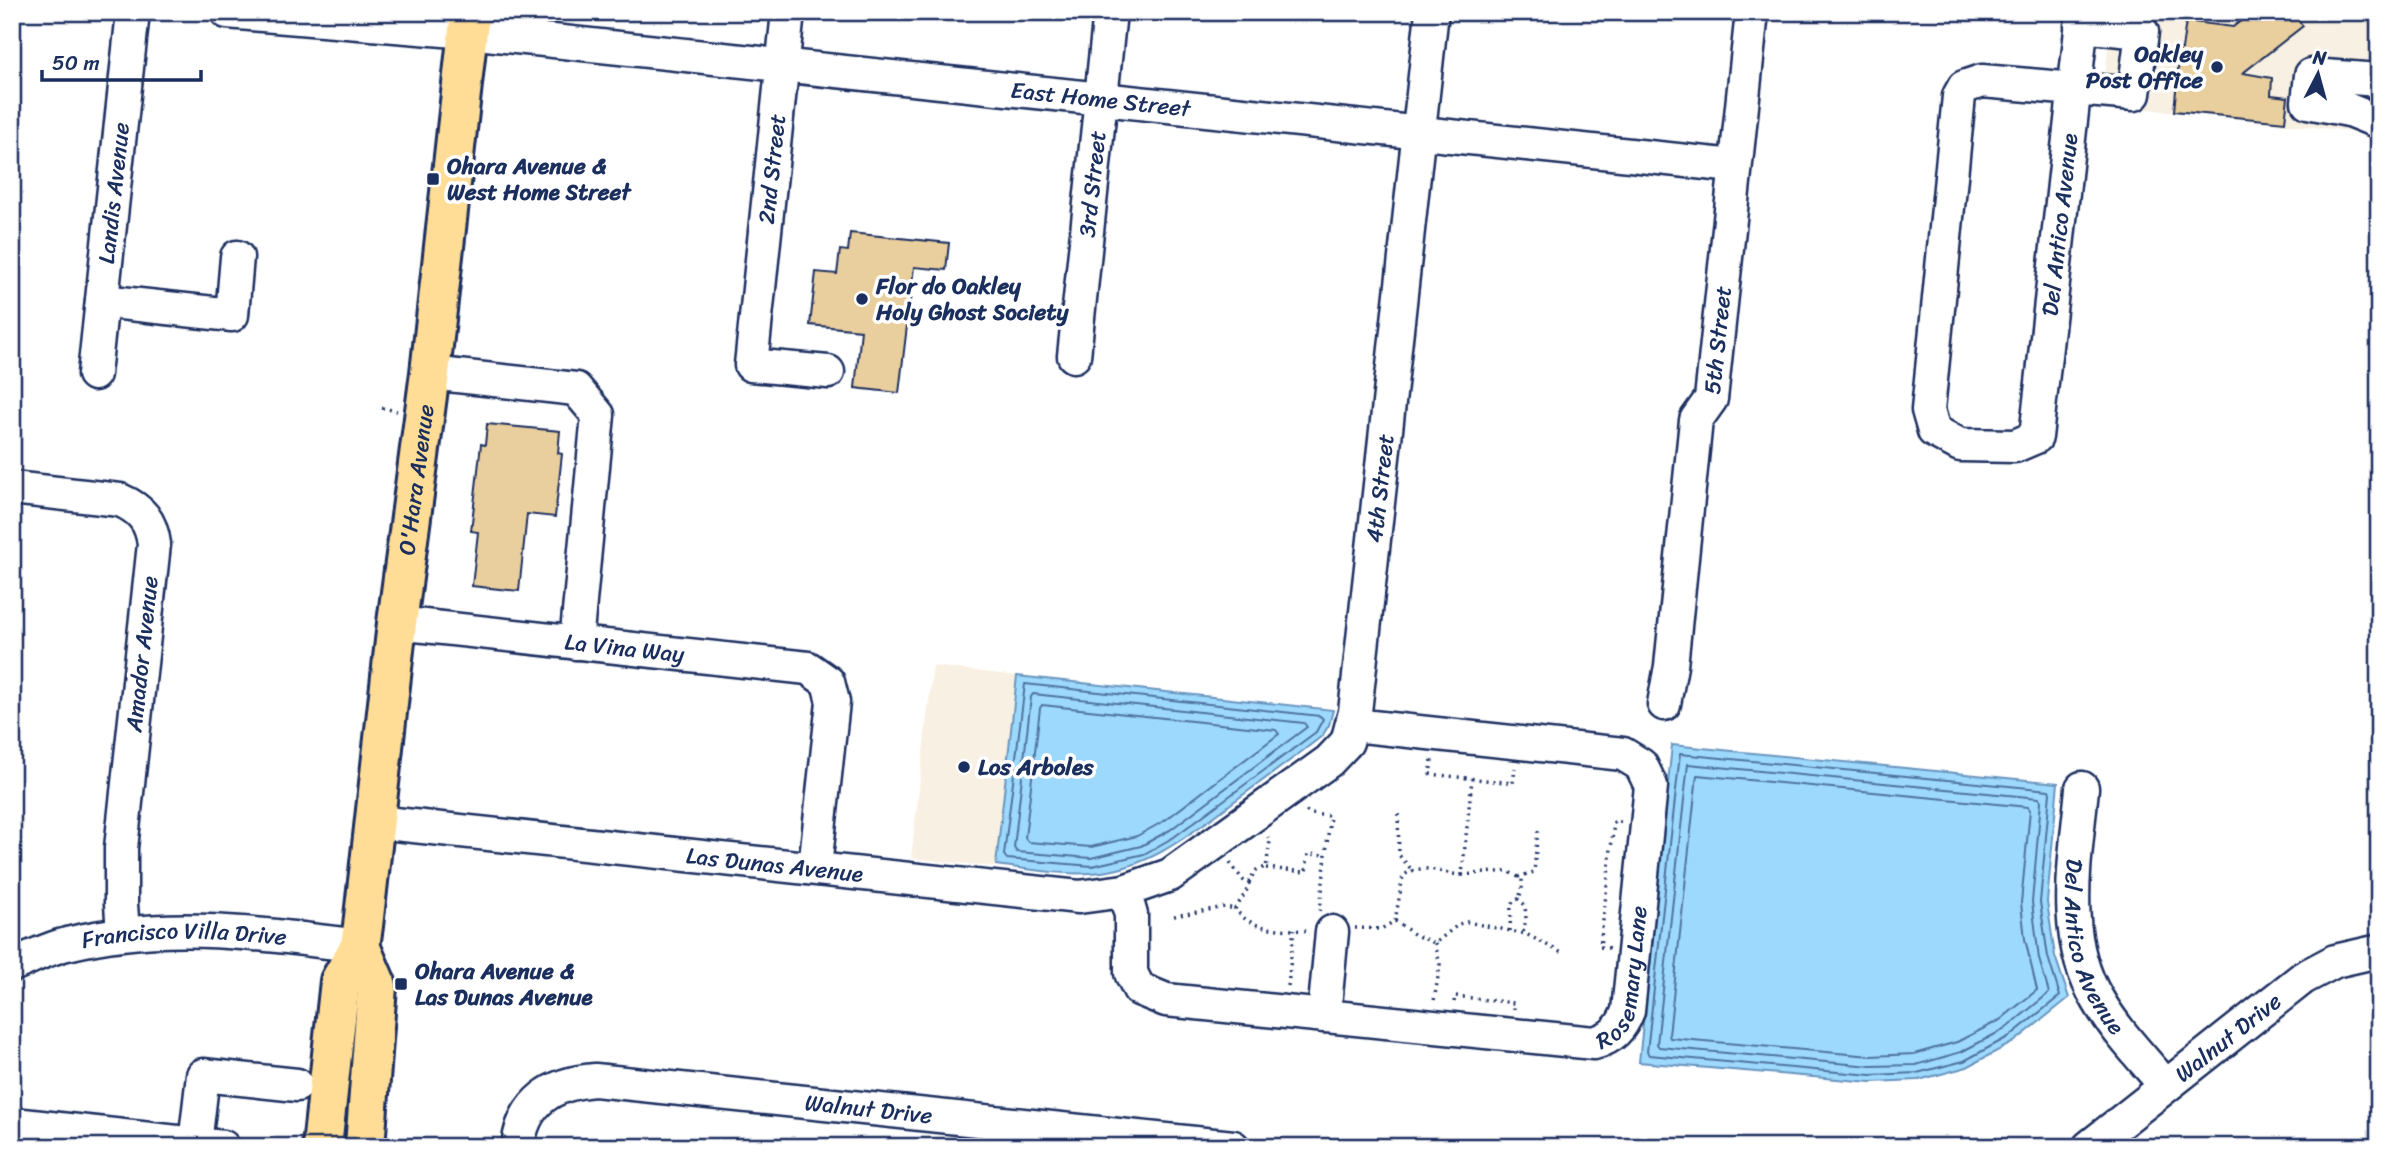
<svg xmlns="http://www.w3.org/2000/svg" width="2391" height="1159" viewBox="0 0 2391 1159" font-family="Sriracha,sans-serif">
	<style>
		.built { fill: #f8f0e2 }
		.water { fill: #9dd9fd; stroke: #6995bd; stroke-width: 2 }
		.lines { fill: none; stroke-linecap: round; stroke-linejoin: round }
		.shore { stroke: #4f739e; stroke-width: 2 }
		.building { fill: #e9ce9e; stroke: #1b2f5e; stroke-width: 2 }
		.minor-casing { stroke: #1b2f5e; stroke-width: 37 }
		.major-casing { stroke: #1b2f5e; stroke-width: 44 }
		.path { stroke: #1b2f5e; stroke-width: 3.5; stroke-dasharray: 2 5; stroke-linecap: butt }
		.minor { stroke: #fff; stroke-width: 32 }
		.major { stroke: #ffdd96; stroke-width: 38 }
		.poi-dot { fill: #1b2f5e; stroke: #fff; stroke-width: 2.5 }
		.labels { text-anchor: middle; dominant-baseline: central; stroke-width: 7; stroke-linejoin: round; paint-order: stroke }
		.poi-label { font-size: 23px; font-weight: bold; fill: #1b2f5e; stroke: #fff; text-anchor: start }
		.street-label { font-size: 23px; fill: #1b2f5e; stroke: #fff }
	</style>
	<rect width="100%" height="100%" fill="#fff"/>
	<filter id="ink" filterUnits="userSpaceOnUse"><feTurbulence type="fractalNoise" baseFrequency=".0143" numOctaves="2"/><feDisplacementMap in="SourceGraphic" scale="14" xChannelSelector="R" yChannelSelector="G"/><feConvolveMatrix kernelMatrix="1 2 1 2 8 2 1 2 1" color-interpolation-filters="sRGB"/></filter>
	<g filter="url(#ink)">
		<path class="built" d="M2112,12H2379V38L2368,133L2102,104Z
			M933,666L1017,676L996,867L911,858Z"/>
		<path class="water" d="M1017,676L1333,710L1329,725L1322,736C1294,758 1265,779 1236,800C1193,832 1149,870 1091,873C1060,875 1027,869 996,865Z
			M1672,745L2058,783L2047,902L2055,956L2069,998L2014,1042L1967,1067L1919,1080L1871,1082L1639,1062Z"/>
		<g class="lines">
			<path class="shore" d="M1025,684L1320,716L1323,719L1316,732L1174,837L1144,854L1092,866L1007,859L1004,855Z
				M1033,694L1304,723L1307,727L1170,830L1141,846L1091,858L1017,852L1014,848L1031,697Z
				M1042,705L1276,730L1279,734L1164,821L1137,836L1091,847L1028,842L1025,838L1040,708Z
				M1680,754L2049,790L2050,793L2040,902L2048,957L2060,996L2010,1036L1964,1061L1917,1073L1871,1075L1649,1055L1647,1052Z
				M1688,764L2039,798L2041,801L2032,902L2039,959L2049,993L2005,1029L1961,1052L1916,1065L1871,1066L1659,1047L1657,1044Z
				M1697,775L2028,807L2030,810L2021,903L2025,939L2037,990L2000,1020L1957,1042L1914,1054L1871,1056L1670,1038L1669,1035Z"/>
		</g>
		<path class="building" d="M2252,12H2292L2303,26L2243,73L2272,78L2271,95L2288,97L2285,122L2174,111L2180,49H2182L2186,21L2233,27Z
			M850,233L949,243L946,270L914,267L899,393L855,388L861,330L810,325L816,272L837,274L840,250L848,251Z
			M487,424L560,431L558,453L562,454L555,517L527,514L519,591L472,586L478,532L471,531L481,444L485,445Z"/>
		<g class="lines">
			<defs>
				<g id="minor">
					<path id="s1" d="M227,12L468,32L1734,166"/>
					<path d="M788,12L751,365L828,372"/>
					<path id="s2" d="M2081,26L2142,32L2134,94L1982,81L1964,87L1959,96L1928,410L1934,431L1960,445L2015,446L2036,437L2083,12"/>
					<path d="M2379,80L2311,75L2308,102L2349,110L2379,122"/>
					<path d="M102,301L232,315L237,257"/>
					<path id="s3" d="M1074,356L1110,12"/>
					<path d="M430,373L576,389L598,415L576,643"/>
					<path id="s4" d="M94,374L133,12"/>
					<path d="M12,488L120,500C141,509 151,521 154,544L121,848V904L123,933"/>
					<path id="s5" d="M397,623L808,668L828,682L833,702L815,867"/>
					<path id="s6" d="M1664,704L1671,666L1696,420L1711,399L1752,12"/>
					<path id="s7" d="M2082,788C2076,858 2059,936 2098,1000C2116,1031 2142,1058 2165,1085"/>
					<path id="s8" d="M376,822L1079,897L1124,891L1170,875L1329,761L1347,742L1355,712L1432,12"/>
					<path id="s9" d="M1124,891L1131,915V973L1139,989L1166,1000L1594,1043C1612,1038 1621,1029 1628,1011L1651,786L1641,765L1623,754L1353,725"/>
					<path id="s10" d="M12,965C30,958 49,948 67,944C166,919 260,934 360,946"/>
					<path d="M1324,1016L1332,932"/>
					<path d="M12,1129L23,1125L223,1147"/>
					<path d="M195,1144L203,1075L297,1085"/>
					<path id="s11" d="M518,1147C523,1101 553,1083 595,1080L1233,1147"/>
					<path id="s12" d="M2089,1147L2303,978L2335,961L2379,951"/>
				</g>
				<g id="major">
					<path d="M360,946L377,986L365,1147"/>
					<path id="s13" d="M322,1147L340,981L360,946L363,926L397,623L430,373L470,12"/>
				</g>
			</defs>
			<use href="#minor" class="minor-casing"/>
			<use href="#major" class="major-casing"/>
			<path class="path" d="M382,408L397,411
				M1432,760L1430,774L1513,783L1515,768
				M1306,811L1311,814L1330,816L1320,911
				M1398,814L1399,855L1411,869
				M1230,863L1243,880L1249,883L1246,892L1235,909C1254,932 1278,928 1306,931
				M1266,868L1306,872L1308,854L1325,855
				M1462,875L1507,871L1522,879V891L1518,899
				M1518,877L1534,872L1538,828
				M1249,883C1254,873 1255,867 1266,868L1270,841L1268,837
				M1174,916L1225,907L1235,909
				M1395,921L1415,935L1435,943L1459,924L1467,922L1526,934L1562,953
				M1355,928L1381,929L1395,921L1403,876C1423,861 1440,874 1462,875L1472,779
				M1510,931L1511,904L1518,899L1525,905L1526,919L1523,933
				M1435,943L1440,965L1434,1001H1436
				M1609,948L1600,947L1614,822H1621
				M1288,986L1294,929
				M1454,1002L1455,996L1514,1003V1009"/>
			<use href="#minor" class="minor"/>
			<use href="#major" class="major"/>
		</g>
	</g>
	<g class="poi-dot">
		<circle cx="2217" cy="67" r="7"/>
		<rect x="426" y="172" width="14" height="14" rx="3.5"/>
		<circle cx="862" cy="299" r="7"/>
		<circle cx="964" cy="767" r="7"/>
		<rect x="394" y="977" width="14" height="14" rx="3.5"/>
	</g>
	<g class="labels">
		<g class="poi-label">
			<text x="2203" y="54" text-anchor="end">Oakley<tspan x="2203" dy="26">Post Office</tspan></text>
			<text x="447" y="166">Ohara Avenue &amp;<tspan x="447" dy="26">West Home Street</tspan></text>
			<text x="876" y="286">Flor do Oakley<tspan x="876" dy="26">Holy Ghost Society</tspan></text>
			<text x="978" y="767">Los Arboles</text>
			<text x="415" y="971">Ohara Avenue &amp;<tspan x="415" dy="26">Las Dunas Avenue</tspan></text>
		</g>
		<g class="street-label">
			<text stroke="none"><textPath href="#s1" startOffset="878">East Home Street</textPath></text>
			<text transform="translate(772 169) rotate(-84)">2nd Street</text>
			<text stroke="none"><textPath href="#s3" startOffset="173">3rd Street</textPath></text>
			<text stroke="none"><textPath href="#s4" startOffset="182">Landis Avenue</textPath></text>
			<text stroke="none"><textPath href="#s2" startOffset="964">Del Antico Avenue</textPath></text>
			<text stroke="none"><textPath href="#s6" startOffset="371">5th Street</textPath></text>
			<text stroke="none"><textPath href="#s13" startOffset="677">O'Hara Avenue</textPath></text>
			<text stroke="none"><textPath href="#s8" startOffset="1279">4th Street</textPath></text>
			<text stroke="none"><textPath href="#s5" startOffset="229">La Vina Way</textPath></text>
			<text transform="translate(142 654) rotate(-84)">Amador Avenue</text>
			<text stroke="none"><textPath href="#s8" startOffset="401">Las Dunas Avenue</textPath></text>
			<text stroke="none"><textPath href="#s10" startOffset="177">Francisco Villa Drive</textPath></text>
			<text stroke="none"><textPath href="#s7" startOffset="163">Del Antico Avenue</textPath></text>
			<text stroke="none"><textPath href="#s9" startOffset="639">Rosemary Lane</textPath></text>
			<text stroke="none"><textPath href="#s12" startOffset="177">Walnut Drive</textPath></text>
			<text stroke="none"><textPath href="#s11" startOffset="388">Walnut Drive</textPath></text>
		</g>
	</g>
	<rect width="2391" height="1159" fill="none" stroke="#fff" stroke-width="42"/>
	<rect x="21" y="21" width="2349" height="1117" fill="none" stroke="#1b2f5e" stroke-width="2.5" filter="url(#ink)"/>
	<g transform="translate(2318 74) rotate(6)" stroke="#ffffff" stroke-width="5" paint-order="stroke">
	<path d="M0-5L12 26L0 18L-12 26Z" fill="#1b2f5e"/>
	<text y="-10" font-size="19" font-weight="bold" text-anchor="middle" fill="#1b2f5e">N</text>
	</g>
	<path d="M42 70v10h159v-10" fill="none" stroke="#1b2f5e" stroke-width="3.5"/>
	<text x="52" y="70" font-size="21" fill="#1b2f5e" stroke="#ffffff" stroke-width="5" paint-order="stroke">50 m</text>
</svg>
